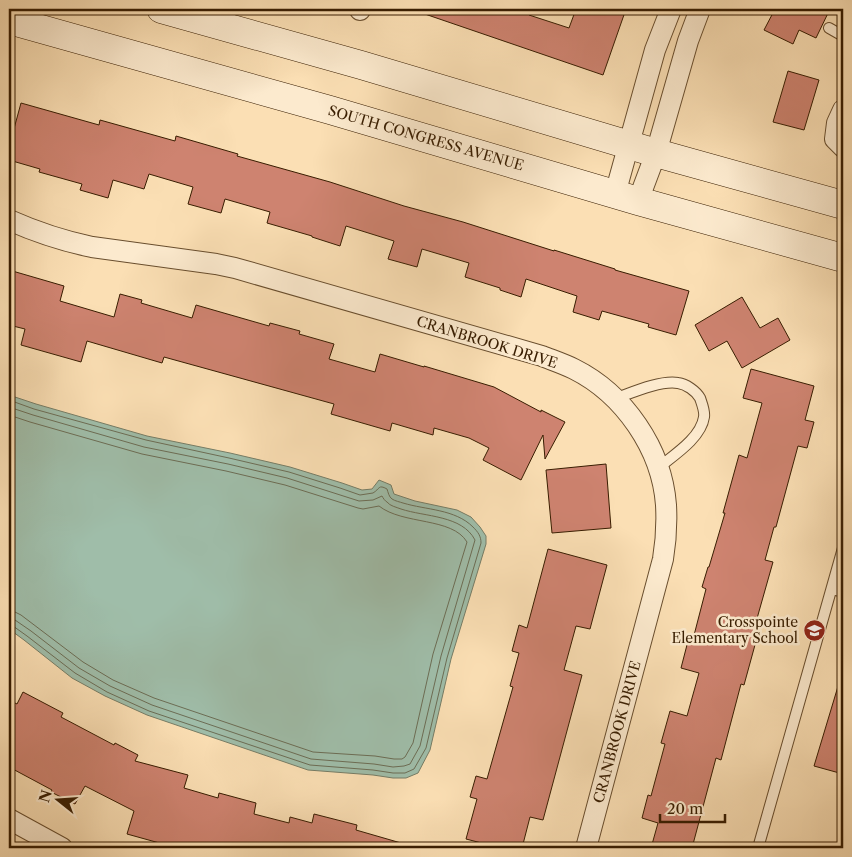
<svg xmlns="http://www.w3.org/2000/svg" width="852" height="857" viewBox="0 0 852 857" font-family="'Libre Caslon Text',serif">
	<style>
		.water { fill: #9fbda9; stroke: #767d66 }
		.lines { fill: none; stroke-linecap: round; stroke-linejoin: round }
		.shore { stroke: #6c6d55; stroke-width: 1 }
		.building { fill: #ce8370; stroke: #381d01 }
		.service-casing { stroke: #694e2e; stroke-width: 12 }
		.minor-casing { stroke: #694e2e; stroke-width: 22 }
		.secondary-casing { stroke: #381d01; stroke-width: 29 }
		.service { stroke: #fceace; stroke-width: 10 }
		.minor { stroke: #fceace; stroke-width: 20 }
		.secondary { stroke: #fceace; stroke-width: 28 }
		.labels { text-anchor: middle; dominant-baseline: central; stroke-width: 5; stroke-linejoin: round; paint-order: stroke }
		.street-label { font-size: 14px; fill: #381d01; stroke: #fceace }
		.poi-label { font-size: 14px; fill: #381d01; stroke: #fceace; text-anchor: end }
	</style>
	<rect width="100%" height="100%" fill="#fbdfb4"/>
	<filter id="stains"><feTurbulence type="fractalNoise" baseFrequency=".004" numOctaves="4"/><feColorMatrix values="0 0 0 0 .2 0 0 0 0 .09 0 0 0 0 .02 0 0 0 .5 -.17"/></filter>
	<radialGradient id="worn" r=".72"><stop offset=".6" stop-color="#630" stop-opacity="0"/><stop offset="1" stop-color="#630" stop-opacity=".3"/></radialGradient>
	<path class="water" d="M9,395L36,404L147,436L230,453L290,467L342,483L362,490L372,489L379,480L391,485L394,494L415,501L457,510L471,517L480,527L486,536V544L451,659L430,750L418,773L406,778H393L373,775L308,770L147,715L105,696L72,678L24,640L9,629Z"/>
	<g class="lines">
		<path class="shore" d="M9,400L34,409L146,440L229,458L289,472L340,488L360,495L373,493C380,489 378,484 387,489C388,492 389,497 392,499C395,501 400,502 403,503C426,510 455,509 473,527C478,532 481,536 481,543L447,658L426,748L414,769L405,773H393L373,770L310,765L149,711L107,692L75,673L27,636L13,626H9
			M9,407L33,415L144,447L228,464L287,478L359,501L373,500L382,496C383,498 385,501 387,502C390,506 396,507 401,509C425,517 462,515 475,540L441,656L420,746L410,764L404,766L393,767L374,764L311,759L152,705L110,686L79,668L31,631L15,620L9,619
			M9,415L30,422L142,454L226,471L285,485L358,508L363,509L379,506C403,525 452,517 467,542L433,654L413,743L405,757L402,759H394L375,756L313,752L154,698L113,680L83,662L21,615L15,612H9"/>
	</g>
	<path class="building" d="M419,9H532L529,15L569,28L576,9H626L603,75L419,12Z
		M775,9H830L816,38L799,30L793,44L764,30Z
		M788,71L819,80L804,130L773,122Z
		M21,103L99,125L100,120L175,141L176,136L238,154L237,156L330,182L404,206L463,222L554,251V250L615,269V270L689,291L676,335L648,327L649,324L602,311L599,320L573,312L577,296L526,279L521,297L500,290V288L465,277L469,263L422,249L417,267L388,259L394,241L346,226L340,246L312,237V236L267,223L270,212L225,199L221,213L188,204L193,187L149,174L144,189L113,180L108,198L80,190L82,184L39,172L40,169L9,160V147Z
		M9,270L64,286L60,301L114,317L120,294L142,300L141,303L192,318L196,305L269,326L270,323L300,331L299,334L334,344L329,359L375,372L380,354L424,367V366L494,387L541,412V410L565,422L545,459L543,435L521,480L483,460L489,448L469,438L434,428L433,435L392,423L390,431L331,414L334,404L164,357L162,363L87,341L81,362L21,345L25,329L9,325Z
		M742,297L760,328L778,318L790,340L742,368L727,341L709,351L695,325Z
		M751,369L814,386L805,420L814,422L807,448L798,446L776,527H774L765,560L773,562L756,622L761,623L744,685L741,684L721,760L716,758L692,848H651L658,823L642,818L648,795L651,796L665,744L661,743L670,711L687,716L699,673L681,668L688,641L692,643L706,589L702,587L708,567H709L725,513H723L739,455L747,458L762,403L743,398Z
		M606,464L611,528L552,533L546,470Z
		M548,549L607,565L590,629L576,626L564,670L582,675L543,820L530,817L522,848H501L466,839L477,799L470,797L476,776L487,779L513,687L510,686L519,653L512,651L519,625L527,628Z
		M839,683H843V774L814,766Z
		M23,692L63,713L61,717L114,745L115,743L138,755L135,761L188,775L184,788L218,798L219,793L256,803L254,814L289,823L290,817L312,823L314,814L357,825L356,830L401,843L400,848H162L163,844L127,834L134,811L85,786L75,804L51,792L52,790L9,767V700L17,704Z"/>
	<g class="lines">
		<defs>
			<path id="service" d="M829,28L843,36
				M614,399C631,393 660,380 678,383C686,384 696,391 700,398C702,404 705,411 704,417C701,438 674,455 658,468
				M832,589L843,592
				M758,848L843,548"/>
			<path id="minor" d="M360,10V9
				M843,110L837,123L835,139L843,147
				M615,194L655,50L671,9
				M638,201L656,153L688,41L700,9
				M9,220C36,232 63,241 92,247L216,264L235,268L542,356C552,360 564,364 574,369C624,394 662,449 666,505C667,523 666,541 663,559L586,848
				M9,819L62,848"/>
			<path id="secondary" d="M161,9L361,65L656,153L843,205
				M9,20L330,110L638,201L843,258"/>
		</defs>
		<use href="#service" class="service-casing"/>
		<use href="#minor" class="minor-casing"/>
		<use href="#secondary" class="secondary-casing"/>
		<use href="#service" class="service"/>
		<use href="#minor" class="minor"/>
		<use href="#secondary" class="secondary"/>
	</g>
	<defs>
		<symbol id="school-disc" viewBox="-11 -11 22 22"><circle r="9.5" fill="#8f2418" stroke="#fceace"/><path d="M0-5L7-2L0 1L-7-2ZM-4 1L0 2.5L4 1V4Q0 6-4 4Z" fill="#fff"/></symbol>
	</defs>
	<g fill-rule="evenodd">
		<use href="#school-disc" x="802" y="618" width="25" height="25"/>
	</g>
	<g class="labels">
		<g class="street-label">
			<text transform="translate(426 138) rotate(16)">SOUTH CONGRESS AVENUE</text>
			<text transform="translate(487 342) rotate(17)">CRANBROOK DRIVE</text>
			<text transform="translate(617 732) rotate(-75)">CRANBROOK DRIVE</text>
		</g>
		<g class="poi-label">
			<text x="798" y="622">Crosspointe<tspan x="798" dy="16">Elementary School</tspan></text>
		</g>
	</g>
	<rect width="852" height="857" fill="none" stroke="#fbdfb4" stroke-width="30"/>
	<rect x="10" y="10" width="832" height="837" fill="none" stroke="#381d01" stroke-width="2.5"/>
	<rect x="15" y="15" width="822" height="827" fill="none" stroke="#381d01"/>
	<g transform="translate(58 800) rotate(287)" stroke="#fceace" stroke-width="4" paint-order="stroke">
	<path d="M0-4L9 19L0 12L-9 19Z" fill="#381d01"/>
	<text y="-8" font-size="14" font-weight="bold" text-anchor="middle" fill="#381d01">N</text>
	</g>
	<path d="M660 814v8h65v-8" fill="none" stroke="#381d01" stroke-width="2.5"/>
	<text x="667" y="814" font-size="15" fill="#381d01" stroke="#fceace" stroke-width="4" paint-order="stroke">20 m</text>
	<rect width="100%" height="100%" filter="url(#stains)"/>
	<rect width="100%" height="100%" fill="url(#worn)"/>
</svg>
